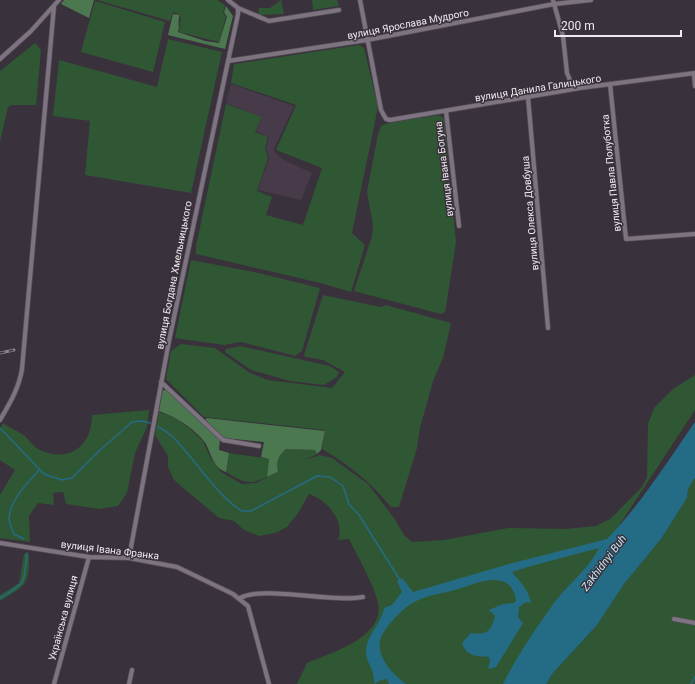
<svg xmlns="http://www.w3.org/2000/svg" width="695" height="684" viewBox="0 0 695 684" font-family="Roboto,sans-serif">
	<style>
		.industrial { fill: #473b49 }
		.green { fill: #305733 }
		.forest { fill: #4b784f }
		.water { fill: #246c86 }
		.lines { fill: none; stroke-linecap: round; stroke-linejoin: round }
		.stream { stroke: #246c86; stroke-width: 1.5 }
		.minor-casing { stroke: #574f58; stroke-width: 5.5 }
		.minor { stroke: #7e7481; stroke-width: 4 }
		.rail-casing { stroke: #8b848d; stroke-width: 3 }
		.rail { stroke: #39313c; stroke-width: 1.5; stroke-dasharray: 4.5; stroke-linecap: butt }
		.labels { text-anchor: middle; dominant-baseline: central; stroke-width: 3; stroke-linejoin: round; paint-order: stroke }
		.street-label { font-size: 10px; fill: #efeaf0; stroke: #39313c }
		.water-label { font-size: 11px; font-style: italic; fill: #c1e5f5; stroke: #39313c }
	</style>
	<rect width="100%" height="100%" fill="#39313c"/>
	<path class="industrial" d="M231,84L294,106L274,149L275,152L282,159L312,173L301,200L258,190L269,158L266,148L269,137L256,131L262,117L226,103Z"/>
	<path class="green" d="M97,0H217L225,5L223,13L226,17L219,42L179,32L181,15L173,12L170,21Z
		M281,0L284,14L258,15L259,8H270Z
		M312,0H337L339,6L313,10Z
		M95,1L165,22L153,72L81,52Z
		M168,39L222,52L191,193L85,175L90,121L53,116L59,60L157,87Z
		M35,43L41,50L36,105H12L8,107L0,142V71Z
		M359,45L364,48L378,107L352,233L365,245L351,292L320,283L196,254V246L226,104L262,117L255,132L268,137L265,148L268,158L257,191L272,197L266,215L303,225L322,168L276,150L296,105L231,83L234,64Z
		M439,115L444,119L456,242L446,307L445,312L441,314L354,291L372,236L373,225L367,192L378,134L381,126L388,123Z
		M191,260L254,272L320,288L302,351L295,356L241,342L224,345L175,338Z
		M323,295L381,307L386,305L451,323L443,358L433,381L420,428L417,448L399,507H391C369,481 352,467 322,449L325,430L204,417L166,379L171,351L181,344L215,348L250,373L268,380L332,388L345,372L323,360L306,357L304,355Z
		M240,346L330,366L339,372L337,377L324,385L290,381L251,370L225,352L226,349Z
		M695,375V410L603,550L517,684H297L307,663C330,653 385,638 378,603C375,587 357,555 349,539L338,540C345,520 327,500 309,494L298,513L287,527L275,533L259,536L244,530L234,521L219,518L174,480L168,467V456L155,435L159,412L175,418L189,428L203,441L210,457L221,472L242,484L256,483L301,461L320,455L332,458L368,484L394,518L404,535L412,542L444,540L508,528L566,529L596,526L610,519L642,487L647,477L648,424L654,408L673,389Z
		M149,410L147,427L135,453L127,493L118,506L100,509L66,504L63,492L53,493L54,505L38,503L29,516L30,542L0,538V495L15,470L0,460V429L3,423C10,428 18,431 25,436C29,440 33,446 38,449C68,464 92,447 92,415Z
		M286,449L315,450L317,454L278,472C276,462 278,456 286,449Z
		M229,453L269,459L267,477C248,486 243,482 226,472Z
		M695,478V684H546L553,673L597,625L624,584L661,539L687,498L688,489Z
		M27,553L29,555C30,586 24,586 0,601V595L19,583L24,554Z"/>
	<path class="forest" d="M64,0H94L89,18L61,4Z
		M226,6L233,16L225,49L168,35L173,14L180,15C177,21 180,26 178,32L205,41L219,43L227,17L224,12Z
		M163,390H167L220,439L219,450L229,453L226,472C211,467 211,449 203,440C191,426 175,417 159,411Z
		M207,418L325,431L321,450L317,454L315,450L286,449C278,456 276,462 278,472L267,477L269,459L261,457L264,442L224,438L205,420Z"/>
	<path class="water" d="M695,422V478L688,489L687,498L661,539L624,584L597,625L553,673L546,684H503C517,656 536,628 554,603C568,584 589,569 599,548L531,566L512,572C521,583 528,589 531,603L526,602L519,607L518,617L523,623L496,667L488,669L490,662L489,657C476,656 467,657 462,643L471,633C487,635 491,632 495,616L489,610L503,604L514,603L516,600C515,592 511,584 502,581C487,577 472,585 458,589C442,594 425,595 411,604C401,610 382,630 380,641C377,659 394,675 406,684H389L387,679L381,680L374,684C375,668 366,664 366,651C367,634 381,624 384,608L392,605L402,592L397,581L402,578L413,592L509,564L607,539C641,504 667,462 695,422Z"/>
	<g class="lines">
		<path class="stream" d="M158,427C168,431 175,439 182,447C199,466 220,498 242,511H251L317,476L330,477L343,486L349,504L359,515L400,580
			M0,428L44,474L62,480L72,478L99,451L132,422L142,421L150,423
			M24,539L14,534C12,529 9,523 9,518C10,499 28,483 39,470
			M0,598C28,581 23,586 27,553
			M691,684L695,677"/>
		<defs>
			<path id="minor" d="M360,0L381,110L386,119L390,120L580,88L695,73
				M553,0L563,36L567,73L572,85L579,88
				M238,8L269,21L339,10
				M0,59L31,31L59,0
				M228,61L367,40L554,4L591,0
				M694,73L695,86
				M610,84L626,239L695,234
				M528,97L548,328
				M446,111L459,226
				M161,382L223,440L259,446
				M0,420C10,403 19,388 22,369L54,6
				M0,543L89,557L129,558L177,567L233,594L248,606L269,684
				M129,558L169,341L238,14V8L228,0
				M240,598C264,585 330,603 363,597
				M674,619L695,623
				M54,684L89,557
				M129,684L132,670"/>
		</defs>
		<use href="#minor" class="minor-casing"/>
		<use href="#minor" class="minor"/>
		<defs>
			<path id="rail" d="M0,353L14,350"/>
		</defs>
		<use href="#rail" class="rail-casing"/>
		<use href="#rail" class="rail"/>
	</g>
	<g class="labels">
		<g class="street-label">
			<text transform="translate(408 24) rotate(-11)">вулиця Ярослава Мудрого</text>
			<text transform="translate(538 88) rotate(-9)">вулиця Данила Галицького</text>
			<text transform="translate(444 169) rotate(-97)">вулиця Івана Богуна</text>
			<text transform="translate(611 173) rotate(-96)">вулиця Павла Полуботка</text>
			<text transform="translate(530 213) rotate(-95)">вулиця Олекса Довбуша</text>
			<text transform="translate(174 275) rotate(-79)">вулиця Богдана Хмельницького</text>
			<text transform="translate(110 550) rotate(7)">вулиця Івана Франка</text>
			<text transform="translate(63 618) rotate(-75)">Українська вулиця</text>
		</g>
		<g class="water-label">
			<text transform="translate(604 563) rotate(-53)">Zakhidnyi Buh</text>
		</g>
	</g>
	<path d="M555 30v6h126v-6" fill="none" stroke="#efeaf0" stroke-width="2"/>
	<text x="561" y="30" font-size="12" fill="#efeaf0" stroke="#39313c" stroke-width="3" paint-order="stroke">200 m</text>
</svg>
